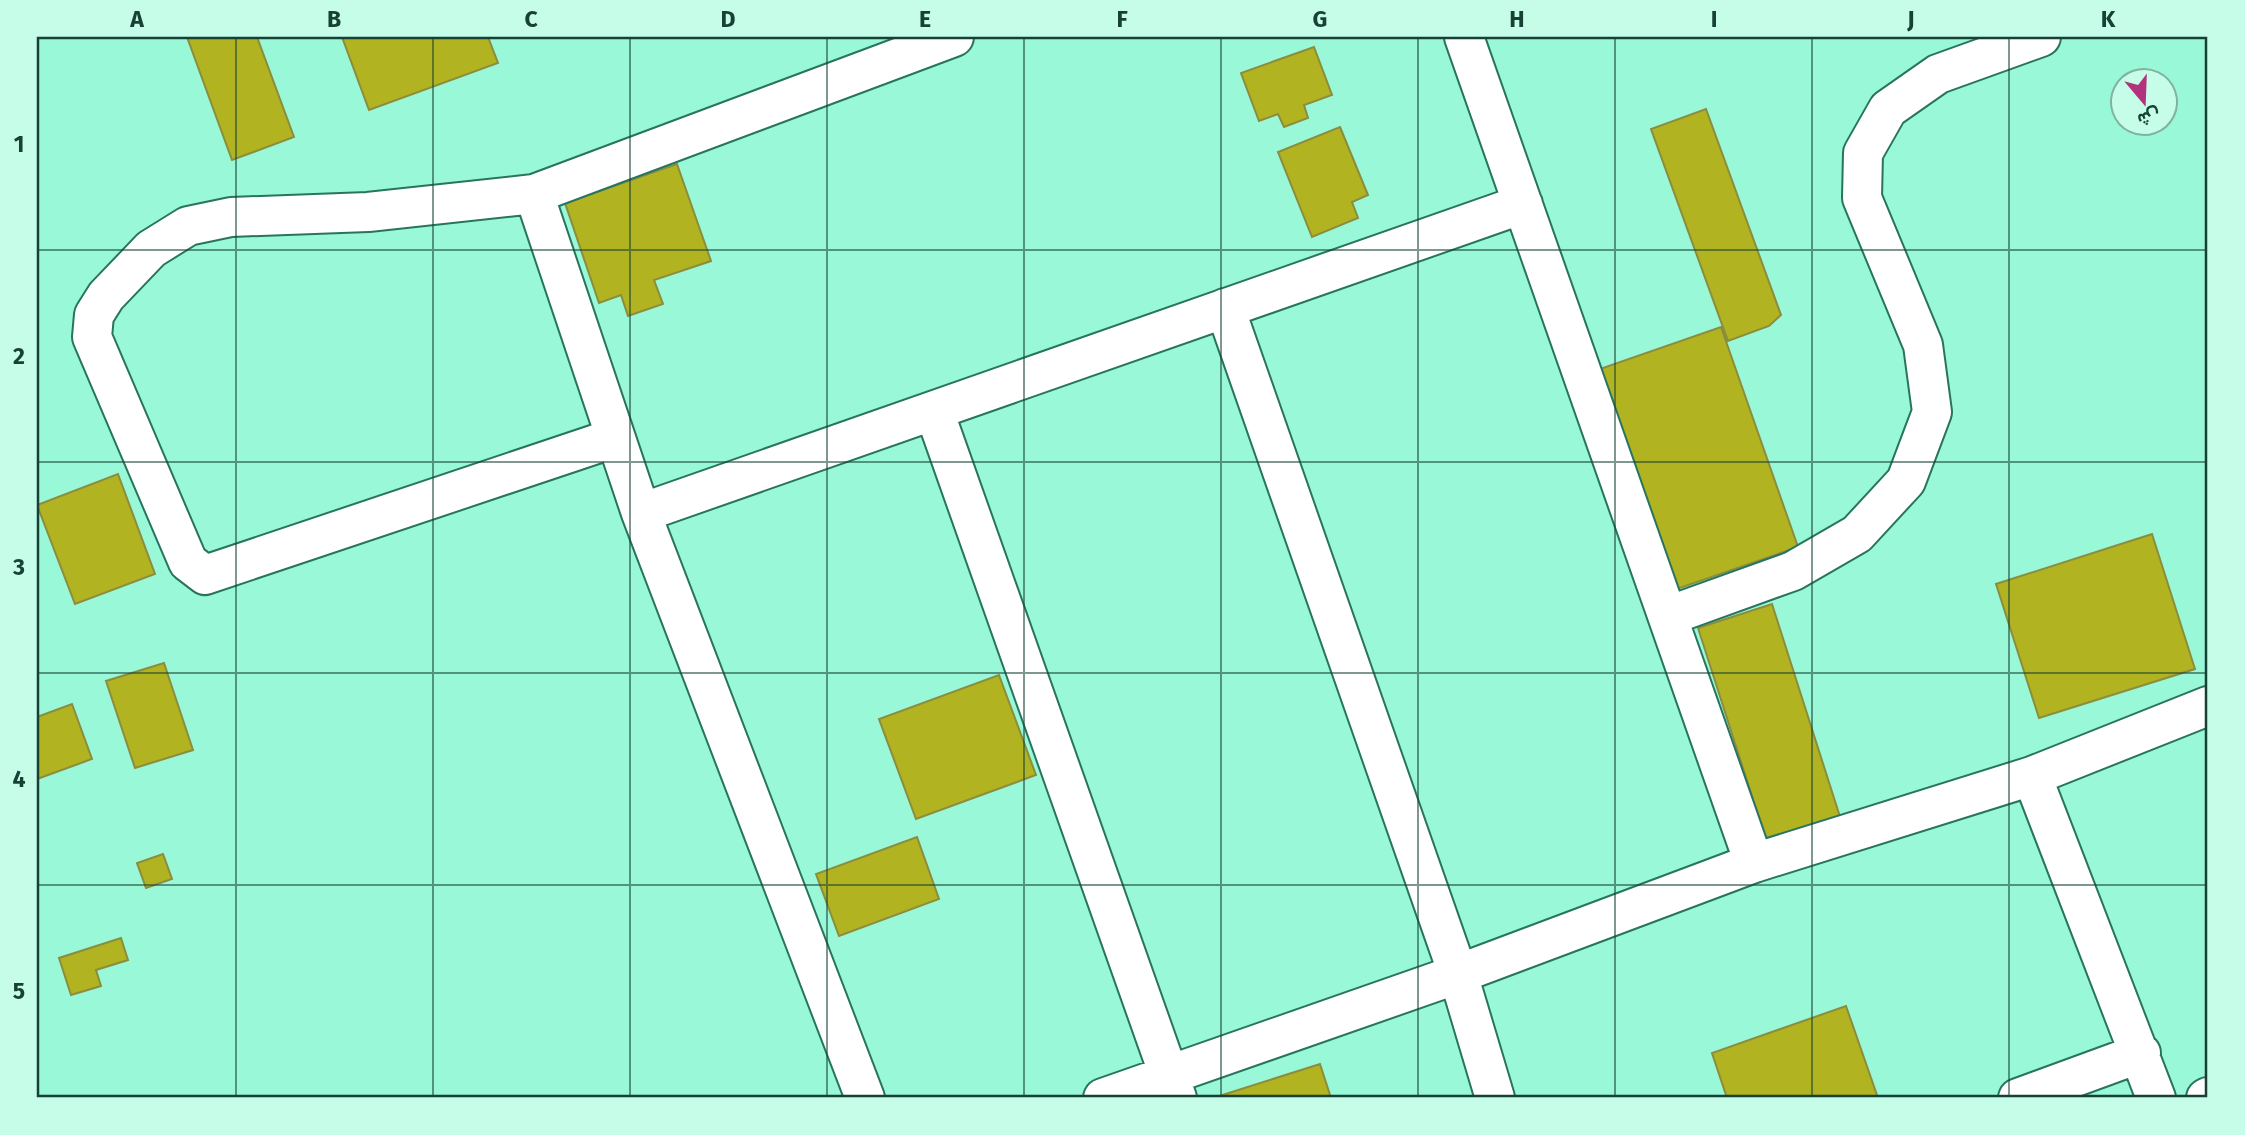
<svg xmlns="http://www.w3.org/2000/svg" width="2245" height="1135" viewBox="0 0 2245 1135" font-family="'Fira Sans',Vazirmatn,sans-serif">
	<style>
		.building { fill: #b1b320; stroke: #8b8d3e; stroke-width: 2 }
		.lines { fill: none; stroke-linecap: round; stroke-linejoin: round }
		.minor-casing { stroke: #28745e; stroke-width: 42 }
		.minor { stroke: #fff; stroke-width: 38 }
		.grid { fill: none; stroke: #174134; stroke-width: 2; stroke-opacity: 0.55 }
		.neatline { fill: none; stroke: #174134; stroke-width: 2.5 }
		.grid-label { font-size: 23px; text-anchor: middle; font-weight: bold; fill: #174134 }
	</style>
	<rect width="100%" height="100%" fill="#98f8d8"/>
	<path class="building" d="M187,37H257L294,137L232,160Z
		M342,37H488L498,63L369,110Z
		M1314,47L1332,95L1304,105L1308,118L1284,127L1278,114L1259,121L1241,73Z
		M1706,109L1781,315L1769,326L1728,341L1651,129Z
		M1340,127L1368,195L1352,202L1358,218L1312,237L1278,152Z
		M677,164L711,261L654,280L663,304L628,316L621,295L599,303L565,203Z
		M1721,327L1798,547L1671,591L1594,371Z
		M118,474L155,574L75,604L37,505Z
		M2152,534L2195,669L2039,718L1996,584Z
		M1772,604L1842,823L1768,846L1698,628Z
		M164,663L193,750L135,768L106,681Z
		M999,675L1036,775L916,819L879,719Z
		M72,704L92,759L37,779V717Z
		M917,837L939,899L839,936L816,874Z
		M163,854L172,879L146,888L137,863Z
		M121,938L128,960L96,970L101,986L71,995L59,958Z
		M1846,1006L1878,1098H1727L1712,1053Z
		M1320,1064L1331,1098H1213Z"/>
	<g class="lines">
		<defs>
			<path id="minor" d="M1464,37L1754,863
				M534,194L368,212L231,217L188,226L151,249L106,296L94,315L92,337L188,562L205,575L614,438
				M1225,308L1458,974L1495,1098
				M934,411L1177,1098
				M641,513L1523,204
				M1668,616L1793,571L1857,534L1906,481L1932,412L1923,345L1862,198L1863,153L1888,109L1938,74L2041,37
				M2032,776L2156,1098
				M865,1098L641,513L534,194L954,37
				M1103,1098L1458,974L1754,863L2032,776L2208,706
				M2018,1098L2141,1053
				M2206,1098L2208,1097"/>
		</defs>
		<use href="#minor" class="minor-casing"/>
		<use href="#minor" class="minor"/>
	</g>
	<path class="grid" d="M236,37V1098M433,37V1098M630,37V1098M827,37V1098M1024,37V1098M1221,37V1098M1418,37V1098M1615,37V1098M1812,37V1098M2009,37V1098M37,250H2208M37,462H2208M37,673H2208M37,885H2208"/>
	<rect width="2245" height="1135" fill="none" stroke="#c6fde9" stroke-width="77"/>
	<g transform="translate(2144 102) rotate(161)"><circle r="33" fill="#c6fde9" stroke="#80b2a1" stroke-width="2"/>
	<path d="M0-5L12 26L0 18L-12 26Z" fill="#b4327b"/>
	<text y="-10" font-size="19" font-weight="bold" text-anchor="middle" fill="#174134">ش</text>
	</g>
	<rect x="38" y="38" width="2168" height="1058" class="neatline"/>
	<g class="grid-label">
		<text x="137" y="27">A</text>
		<text x="334" y="27">B</text>
		<text x="531" y="27">C</text>
		<text x="728" y="27">D</text>
		<text x="925" y="27">E</text>
		<text x="1122" y="27">F</text>
		<text x="1320" y="27">G</text>
		<text x="1517" y="27">H</text>
		<text x="1714" y="27">I</text>
		<text x="1911" y="27">J</text>
		<text x="2108" y="27">K</text>
		<text x="19" y="152">1</text>
		<text x="19" y="364">2</text>
		<text x="19" y="575">3</text>
		<text x="19" y="787">4</text>
		<text x="19" y="999">5</text>
	</g>
</svg>
